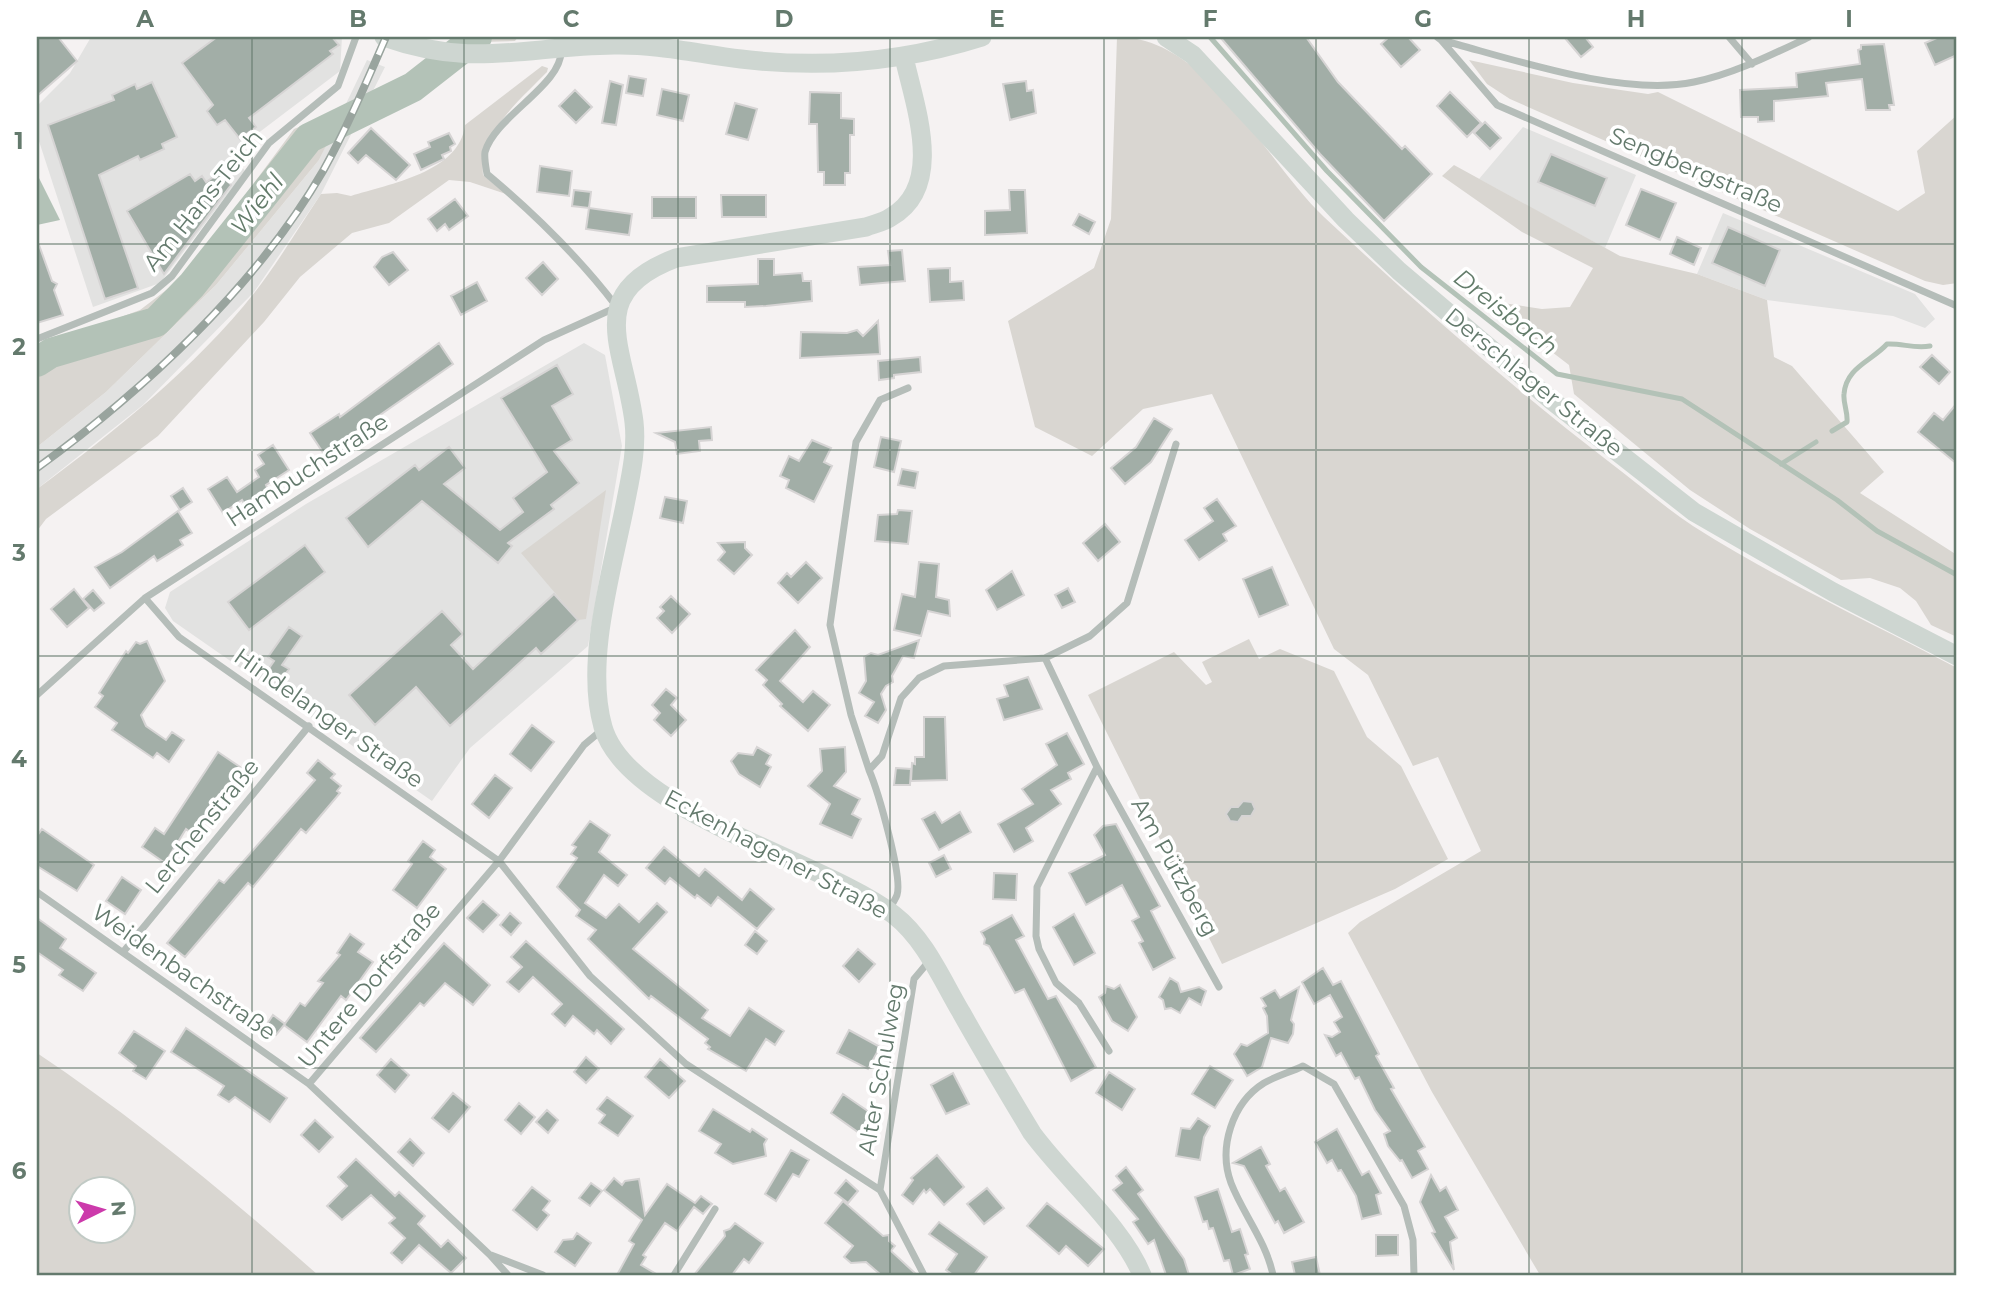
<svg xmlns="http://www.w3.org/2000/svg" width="1994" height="1312" viewBox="0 0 1994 1312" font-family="Montserrat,sans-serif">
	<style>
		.built { fill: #e2e2e1 }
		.green { fill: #d9d6d1; fill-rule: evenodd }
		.water { fill: #b3c2b7 }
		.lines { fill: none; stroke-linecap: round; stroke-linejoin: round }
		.stream { stroke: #b3c2b7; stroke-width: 5 }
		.river { stroke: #b3c2b7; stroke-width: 30 }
		.building { fill: #a2aea7; stroke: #d6d4d4; stroke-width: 2 }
		.street { stroke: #b5bdb9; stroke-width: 7 }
		.secondary { stroke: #ced6d1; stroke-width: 19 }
		.rail-casing { stroke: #99a49e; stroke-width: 8 }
		.rail { stroke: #fff; stroke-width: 5; stroke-dasharray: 16; stroke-linecap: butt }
		.grid { fill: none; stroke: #647a6d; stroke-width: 2; stroke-opacity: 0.55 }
		.labels { text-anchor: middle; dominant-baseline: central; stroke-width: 7; stroke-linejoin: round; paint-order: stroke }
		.street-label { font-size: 23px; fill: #647a6d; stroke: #fff }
		.water-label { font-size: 24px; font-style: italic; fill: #637c6a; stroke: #fff }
		.neatline { fill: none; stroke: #647a6d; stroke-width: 2.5 }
		.grid-label { font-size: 23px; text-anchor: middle; font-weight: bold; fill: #647a6d }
	</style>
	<rect width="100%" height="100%" fill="#f5f2f2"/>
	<path class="built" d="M91,37H342L340,71L232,153L245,171L160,283L93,307L37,135V106L70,73Z
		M367,60L385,67L321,194L254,292L143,405L37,489V447L106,392L216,285L319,160Z
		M1523,127L1636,175L1605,248L1479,179Z
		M1723,213L1915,294L1935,319L1925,328L1893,316L1767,300L1697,274Z
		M584,343L605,355L622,446L588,646L470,748L432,801L173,621L165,608L170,592L306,504Z"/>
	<path class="green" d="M432,37H518L515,41L479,42Z
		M1117,37C1208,37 1264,160 1324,217C1415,302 1509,385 1608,461C1636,482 1664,507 1693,526C1776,579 1870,622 1957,668V1275H1540L1432,1092L1348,933L1360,922L1481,851L1438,757L1413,766L1368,675L1334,649L1212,394L1143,409L1092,456L1035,427L1008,321L1094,268L1111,219Z
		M1469,60L1573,83L1648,94L1658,92L1898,211L1925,193L1917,151L1957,115V283L1943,285L1925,281L1510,99L1487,84Z
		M542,66L548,68L547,72C521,99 479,133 483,175L506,194L470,182L449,180L389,223L352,233L300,277L264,322L158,436L46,519L37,531V489C113,433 196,367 255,292C279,261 299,227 321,194L337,193L351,196C389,184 460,172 465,125Z
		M345,108L319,160L216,285L106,392L37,447V348L140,310L186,275L294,129Z
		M1454,165L1620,256L1697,274L1767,300L1774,357L1792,366L1884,472L1860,493L1957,555V637L1931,625L1916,601L1900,588L1870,578L1841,580L1750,529L1690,490L1574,394L1569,365L1484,300L1542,309L1570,307L1593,268L1522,232L1442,176Z
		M606,490L586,619L578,620L521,553Z
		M1249,639L1259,659L1280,649L1334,671L1367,737L1401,766L1448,859L1395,889L1222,964L1088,695L1174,652L1206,685L1212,682L1202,662Z
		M37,1053C137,1120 228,1195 318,1275H37ZM80,1190H122V1232H80Z"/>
	<path class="water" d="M37,174L60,220L37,225Z"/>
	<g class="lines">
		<path class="stream" d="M1210,37L1327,171L1421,267L1557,374L1682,399L1837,500L1877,531L1957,575
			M1832,431L1847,422C1848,412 1843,403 1844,394C1846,367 1872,361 1887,344C1902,343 1914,349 1930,346
			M1781,464L1816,442"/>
		<path class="river" d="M37,362L51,353L156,322L192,285L309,138L413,87L477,37"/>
	</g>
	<path class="building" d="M37,37H58L77,61L37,96Z
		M217,37H332L339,45L330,51L333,54L249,118L256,127L240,139L225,120L217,125L207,111L213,105L182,63Z
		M1220,37H1306L1338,82L1402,149L1405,146L1432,174L1384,221L1320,154Z
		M1389,37H1408L1420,50L1401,67L1381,44Z
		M1564,37H1585L1593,47L1581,57Z
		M1939,37H1957V55L1935,65L1925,43Z
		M1884,44L1894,105H1889L1890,110H1866L1862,79L1826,83L1828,96L1774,101V121L1758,122V117H1741L1740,90L1797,87L1796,73L1860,64L1858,50L1861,49V45Z
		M629,76L646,79L643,96L626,93Z
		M610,81L623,85L616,125L602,123Z
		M1026,81L1027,91L1033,90L1036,113L1010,120L1003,84Z
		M152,82L177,137L162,144L164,149L140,160L138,156L99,175L138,288L105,299L48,125L114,100L112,95L135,84L137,89Z
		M662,89L689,95L683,121L657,115Z
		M575,90L592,107L576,123L559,106Z
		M810,92L841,93V118L854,119V135H850V173H845V185H824V172H818L817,124H809Z
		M1450,92L1481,123L1467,137L1437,106Z
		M735,103L757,109L748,140L726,134Z
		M1485,122L1501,138L1490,149L1474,133Z
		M371,128L410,165L396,180L366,155L358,163L348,153Z
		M449,133L455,144L450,147L451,151L442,155L444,159L421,170L414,154L430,147L428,142Z
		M1551,154L1607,178L1595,206L1538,182Z
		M540,166L572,171L569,196L537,192Z
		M221,172L231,185L164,274L127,211L190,174L195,181L202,176L206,182Z
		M1641,189L1676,203L1660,240L1626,225Z
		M574,190L591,192L589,208L572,206Z
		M1009,190H1025L1027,233L985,235V211L1010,210Z
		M721,195H766V217H722Z
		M652,197H696V218H652Z
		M455,199L468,216L449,230L445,224L437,231L428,219Z
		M589,208L632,214L629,235L586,229Z
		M1079,214L1095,222L1089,234L1073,225Z
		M1728,227L1780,250L1765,286L1712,263Z
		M1677,237L1701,248L1694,265L1670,254Z
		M37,245H39L52,281L57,284L54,290L63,315L37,323Z
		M902,250L905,281L860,285L858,267L890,265L888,251Z
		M393,252L408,270L389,285L374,267L382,257Z
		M758,259H774V275L802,273L803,281H811L812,301L766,306L745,307V302H707V286L758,284Z
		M543,262L558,279L542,295L526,278Z
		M950,268V282L963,281L964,300L930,302L928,269Z
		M477,282L487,301L461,315L451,296Z
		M878,321L880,354L800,358L801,332L847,333L857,330L863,336Z
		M439,343L453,364L324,454L310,433L339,414L340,417Z
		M1932,355L1950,372L1939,384L1920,367Z
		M920,357L921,372L894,375V378L879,380L878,361Z
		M557,365L573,394L552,406L572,440L554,451L579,483L551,505L554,509L508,543L512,546L498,563L422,501L368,547L346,518L415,465L419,470L449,447L465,468L444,484L500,530L523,512L513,498L547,472L501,398Z
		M1957,403V464L1918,432L1934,413L1943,420Z
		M1154,418L1172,429L1151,462L1125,484L1111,468L1136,447Z
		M711,427L712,440L699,441L700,451L677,454L675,442L656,433Z
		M881,437L901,441L894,472L874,467Z
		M812,440L831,448L824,462L832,466L814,502L786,488L789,480L780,476L789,456L799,461Z
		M273,445L289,470L266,485L268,490L245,505L242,500L223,513L208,489L227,477L237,492L259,477L255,470L264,464L258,455Z
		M902,469L918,472L915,488L898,485Z
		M183,488L192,502L180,510L171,496Z
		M665,497L687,501L683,523L660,518Z
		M1217,499L1236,526L1223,534L1227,541L1199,560L1185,540L1213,521L1204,508Z
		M898,510L912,511L908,544L875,541L878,515L897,514Z
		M178,511L192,533L180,540L183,545L157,561L154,556L110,588L95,567L122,552Z
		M1105,524L1120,542L1098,561L1083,543Z
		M745,542V548L752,555L734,574L718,560L725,552L718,543Z
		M305,545L325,572L249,630L228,602Z
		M806,562L822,578L798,603L778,583L787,573L791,577Z
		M919,562L939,564L936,597L949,600L950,616L928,611L921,636L894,630L902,594L915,597Z
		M1272,567L1288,605L1259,617L1243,579Z
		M1012,571L1024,595L997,610L986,590Z
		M1068,588L1075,602L1062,608L1055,595Z
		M74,589L89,608L67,627L51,609Z
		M93,590L104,603L94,611L83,599Z
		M554,594L578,620L541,654L536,648L450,726L416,687L375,725L349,695L442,611L463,634L451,645L473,669Z
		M671,596L690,614L672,633L657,618L664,611L660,607Z
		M289,627L302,636L282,665L289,669L279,683L265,674L274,661L268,657Z
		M795,630L810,647L780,681L803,702L813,691L830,705L808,731L780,706L782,704L763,685L767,680L756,670Z
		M919,640L914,658L903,656L892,676L893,682L886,686L881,694L886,710L878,723L865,716L874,702L859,693L866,681L864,657L871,653L878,655Z
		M147,641L165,681L141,715L146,726L166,740L172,732L184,740L169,762L157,753L153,758L112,730L117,723L95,707L103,696L99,693L126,651L128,653L136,642L140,644Z
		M1028,677L1042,709L1004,720L997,699L1008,696L1004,685Z
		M666,689L677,698L671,705L686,720L671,736L654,720L660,713L652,705Z
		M924,717H945L947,780L911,781L912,763L915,764V757H924Z
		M532,725L554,742L531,771L510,754Z
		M1067,733L1084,764L1068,773L1071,779L1051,790L1061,804L1026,828L1033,841L1014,852L998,824L1033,804L1022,789L1057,765L1046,744Z
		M757,747L771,755L766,764L771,767L760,787L739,774L731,761L738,753L753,755Z
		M845,747L846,772L834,786L860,799L852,814L861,819L852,838L820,824L830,804L808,786L822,771L820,749Z
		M218,752L243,769L194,835L186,829L165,863L142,847L155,828L164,834Z
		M318,760L335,774L331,778L341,786L337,791L340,793L306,833L301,829L253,887L248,883L185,957L167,943L219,880L224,883L315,780L307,773Z
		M896,768L911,769L910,785H894Z
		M495,775L512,788L489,818L472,804Z
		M1243,801L1252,802L1255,809L1251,816H1242L1238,822L1230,821L1226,814L1231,807H1238Z
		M935,812L942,823L960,812L971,832L939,850L922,819Z
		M590,821L610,835L599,852L627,875L618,886L604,875L585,903L606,918L619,904L639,922L657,903L667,912L633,949L708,1010L702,1018L730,1036L749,1008L784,1031L775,1045L766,1039L746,1071L708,1049L710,1047L705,1043L708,1039L651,996L649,999L588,939L596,930L576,916L580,910L557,887L577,858L571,854L576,847L572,845Z
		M1116,824L1160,906L1151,911L1175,958L1153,970L1139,943L1143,941L1132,921L1139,917L1122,885L1086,905L1069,873L1105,855L1094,835L1103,826Z
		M42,829L94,865L77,891L37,866V836Z
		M423,841L435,850L430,857L446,869L417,908L393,890L412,864L408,861Z
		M664,847L699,876L705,869L742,900L750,889L774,909L757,929L718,897L711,906L697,895L695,898L670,878L665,884L646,868Z
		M944,855L951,869L936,877L929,863Z
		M994,873L1017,874L1016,900L993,899Z
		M122,877L141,890L125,914L106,901Z
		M483,901L499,915L483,932L467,918Z
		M510,913L521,923L511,935L500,925Z
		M1074,914L1095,953L1074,965L1053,927Z
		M1012,915L1024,936L1016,940L1048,999L1056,996L1096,1067L1071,1081L1024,989L1015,993L989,946L984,944L985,939L981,932Z
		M37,918L66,939L60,948L96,973L83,991L59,975L63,970L37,952Z
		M755,931L767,941L757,954L745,945Z
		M350,934L364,944L358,952L373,962L346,1000L341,996L307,1042L284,1025L300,1003L305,1006L323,983L318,981L340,955L337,953Z
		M526,941L624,1029L611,1044L597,1030L594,1034L573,1016L565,1026L552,1014L562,1004L533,977L519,992L507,982L522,967L511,957Z
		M444,943L490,985L473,1005L445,983L424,1006L420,1003L376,1052L360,1038Z
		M858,949L875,964L859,982L843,966Z
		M1323,968L1333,985L1341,981L1379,1054L1376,1056L1394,1088L1391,1089L1425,1147L1418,1151L1428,1169L1412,1178L1402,1160L1400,1161L1388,1146L1384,1134L1390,1131L1375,1110L1359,1077L1355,1079L1341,1053L1336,1056L1325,1035L1332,1037L1340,1032L1334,1022L1342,1017L1330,995L1314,1004L1302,982Z
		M1170,978L1178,983L1181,992L1199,987L1206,991L1201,1005L1189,998L1180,1013L1171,1008L1165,1009L1163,1000L1159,997Z
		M1120,985L1137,1017L1128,1031L1112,1021L1099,997L1105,993L1106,986L1114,989Z
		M1299,987L1291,1020L1294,1024L1293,1034L1288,1043L1271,1038L1262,1067L1247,1076L1234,1054L1241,1044L1247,1046L1268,1033L1267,1016L1263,1008L1266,1006L1261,998L1275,990L1280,998Z
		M273,1015L285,1024L276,1035L265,1027Z
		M186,1028L287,1098L270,1122L235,1097L229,1102L218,1095L224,1086L171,1052Z
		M849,1030L880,1047L868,1069L837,1053Z
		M134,1031L165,1051L146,1079L133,1071L136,1066L119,1053Z
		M586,1057L599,1069L586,1083L574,1072Z
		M391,1059L409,1075L395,1092L377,1075Z
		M660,1059L685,1081L669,1098L645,1077Z
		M1210,1066L1233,1080L1215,1108L1192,1094Z
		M1109,1072L1135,1089L1122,1110L1096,1093Z
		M953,1073L969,1104L946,1114L931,1085Z
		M453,1093L470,1107L449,1132L432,1118Z
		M843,1094L875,1116L862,1135L831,1113Z
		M607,1097L633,1116L618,1136L599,1123L605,1115L597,1109Z
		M519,1103L535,1117L521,1134L505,1120Z
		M713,1109L750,1132L752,1129L767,1139L764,1144L766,1156L733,1164L715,1153L721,1144L699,1131Z
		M547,1110L558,1120L548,1133L536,1122Z
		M1198,1118L1210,1126L1204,1137L1200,1160L1176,1156L1181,1128L1190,1129Z
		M315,1120L333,1137L319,1152L301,1135Z
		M1337,1129L1362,1175L1369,1171L1381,1193L1376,1195L1381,1214L1362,1219L1356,1196L1341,1170L1338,1171L1332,1160L1327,1163L1315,1142Z
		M410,1139L424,1153L413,1166L398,1152Z
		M1261,1147L1270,1164L1266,1166L1280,1191L1285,1188L1304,1222L1284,1233L1278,1221L1275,1223L1244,1166L1233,1163Z
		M791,1150L809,1160L799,1177L793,1174L776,1201L765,1194Z
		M937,1155L964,1187L944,1205L930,1189L926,1193L924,1190L913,1204L902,1195L913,1180L911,1178Z
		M356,1159L395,1196L399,1192L425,1216L418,1224L441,1247L448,1240L466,1258L451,1273L419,1245L402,1263L391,1253L405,1238L389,1223L395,1218L371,1195L342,1220L327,1206L347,1186L338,1177Z
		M1126,1167L1143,1190L1138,1194L1184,1259L1189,1275H1166L1154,1240L1148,1244L1133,1222L1138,1219L1113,1190L1122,1183L1116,1176Z
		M1431,1175L1440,1191L1446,1187L1458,1210L1445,1217L1457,1238L1450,1242L1454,1270L1432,1233L1435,1232L1420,1202Z
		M614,1178L622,1185L625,1181L639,1179L645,1215L667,1184L695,1203L701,1196L712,1204L703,1214L694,1207L677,1231L665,1223L643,1255L646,1257L641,1265L658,1275H617L634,1244L629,1241L642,1220L604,1190Z
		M846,1180L858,1191L848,1203L835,1193Z
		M591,1183L602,1191L590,1206L579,1198Z
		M532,1187L550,1201L543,1210L549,1215L537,1230L513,1210Z
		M987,1188L1004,1208L984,1224L967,1204Z
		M1218,1189L1232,1232L1240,1229L1248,1254L1245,1255L1250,1269L1233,1275L1229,1260L1224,1261L1213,1228L1209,1229L1207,1221L1203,1222L1195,1197Z
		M843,1201L883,1236L889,1235V1241L895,1246L891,1251L917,1275H881L866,1262L851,1263L844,1257L853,1246L825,1223Z
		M1047,1203L1104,1249L1088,1266L1066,1246L1059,1254L1027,1226Z
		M939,1222L987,1257L974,1275H953L946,1270L957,1254L929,1234Z
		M735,1223L763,1243L749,1263L744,1259L732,1275H694L725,1236L724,1231L730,1229Z
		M577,1233L591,1243L575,1266L555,1252L563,1240L573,1239Z
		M1376,1235H1398V1255L1376,1256Z
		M1316,1257L1320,1275H1295L1292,1262Z"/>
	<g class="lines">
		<path class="street" d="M1437,37L1441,40C1513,59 1622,97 1694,82C1734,74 1773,54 1809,37
			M1729,37L1752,64
			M1441,40L1497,105L1957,306
			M37,339L152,293L172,276L269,143L338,86L356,37
			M145,598L179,637L499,861L309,1084L490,1255L508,1275
			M1045,658L1097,767L1037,887L1036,936L1039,949L1056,983L1079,1003L1109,1051
			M37,695L145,598L544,340L617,307C578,256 536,215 487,174C486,168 484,158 485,152C495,116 564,84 561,49
			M603,729L584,745L499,861L590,976L686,1064L880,1190L924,1275
			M1097,767L1219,987
			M869,770L851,715L830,625L856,442L880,400L908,388
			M37,892L309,1084
			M889,910C891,906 895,900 897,895C903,877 878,791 869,770L882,756L901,698L919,678L944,666L1045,658L1090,636L1127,603L1176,444
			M124,951L309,726
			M880,1190L914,979L930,960
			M491,1255L543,1275
			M674,1275L715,1209
			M1273,1275C1266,1241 1243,1214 1231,1183C1218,1148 1232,1103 1264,1083C1276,1076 1291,1072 1303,1066L1334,1084L1404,1206L1413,1240L1414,1275"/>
		<path class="secondary" d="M384,37C474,69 526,46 614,45C657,44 699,54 741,59C823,69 903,62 982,37
			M1166,37L1193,55L1346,220L1399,271L1551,400L1694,512L1833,592L1957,656
			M904,57C914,104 946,186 891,217C884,222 874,224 866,227L676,258C582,293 625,348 634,422C637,448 631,475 626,500C613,568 584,660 603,727C627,812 824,861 894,915C925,939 942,980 961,1012C984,1053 1008,1093 1032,1133C1065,1178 1122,1226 1142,1275"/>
		<defs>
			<path id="rail" d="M37,468C143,391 256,287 323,171C347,128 366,83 386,37"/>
		</defs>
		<use href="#rail" class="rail-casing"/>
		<use href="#rail" class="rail"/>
	</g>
	<path class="grid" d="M252,37V1275M464,37V1275M678,37V1275M890,37V1275M1104,37V1275M1316,37V1275M1529,37V1275M1742,37V1275M37,244H1957M37,450H1957M37,656H1957M37,862H1957M37,1068H1957"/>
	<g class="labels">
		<g class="street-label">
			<text transform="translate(1696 170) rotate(23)">Sengbergstraße</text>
			<text transform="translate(203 200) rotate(-51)">Am Hans-Teich</text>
			<text transform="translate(1534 382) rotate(39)">Derschlager Straße</text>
			<text transform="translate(307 470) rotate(-33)">Hambuchstraße</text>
			<text transform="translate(329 718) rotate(35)">Hindelanger Straße</text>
			<text transform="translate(202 826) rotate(-51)">Lerchenstraße</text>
			<text transform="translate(776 854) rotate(28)">Eckenhagener Straße</text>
			<text transform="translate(1175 867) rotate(61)">Am Pützberg</text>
			<text transform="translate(184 972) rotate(35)">Weidenbachstraße</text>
			<text transform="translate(369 985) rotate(-50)">Untere Dorfstraße</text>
			<text transform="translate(881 1069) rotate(-80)">Alter Schulweg</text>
		</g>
		<g class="water-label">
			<text transform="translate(257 204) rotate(-52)">Wiehl</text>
			<text transform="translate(1506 312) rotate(38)">Dreisbach</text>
		</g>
	</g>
	<rect width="1994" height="1312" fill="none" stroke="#ffffff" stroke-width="77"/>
	<g transform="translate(102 1210) rotate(85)"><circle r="33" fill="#ffffff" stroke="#c1cac5" stroke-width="2"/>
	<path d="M0-5L12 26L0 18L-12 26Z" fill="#cc3aab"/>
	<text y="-10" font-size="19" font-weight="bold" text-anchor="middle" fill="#647a6d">N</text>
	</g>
	<rect x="38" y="38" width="1917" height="1236" class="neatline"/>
	<g class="grid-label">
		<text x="145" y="27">A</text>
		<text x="358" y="27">B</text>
		<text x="571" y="27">C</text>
		<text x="784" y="27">D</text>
		<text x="997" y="27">E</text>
		<text x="1210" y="27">F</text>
		<text x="1423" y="27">G</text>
		<text x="1636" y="27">H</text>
		<text x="1849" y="27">I</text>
		<text x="19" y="149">1</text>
		<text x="19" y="355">2</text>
		<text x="19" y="561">3</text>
		<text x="19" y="767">4</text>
		<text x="19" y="973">5</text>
		<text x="19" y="1179">6</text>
	</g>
</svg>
